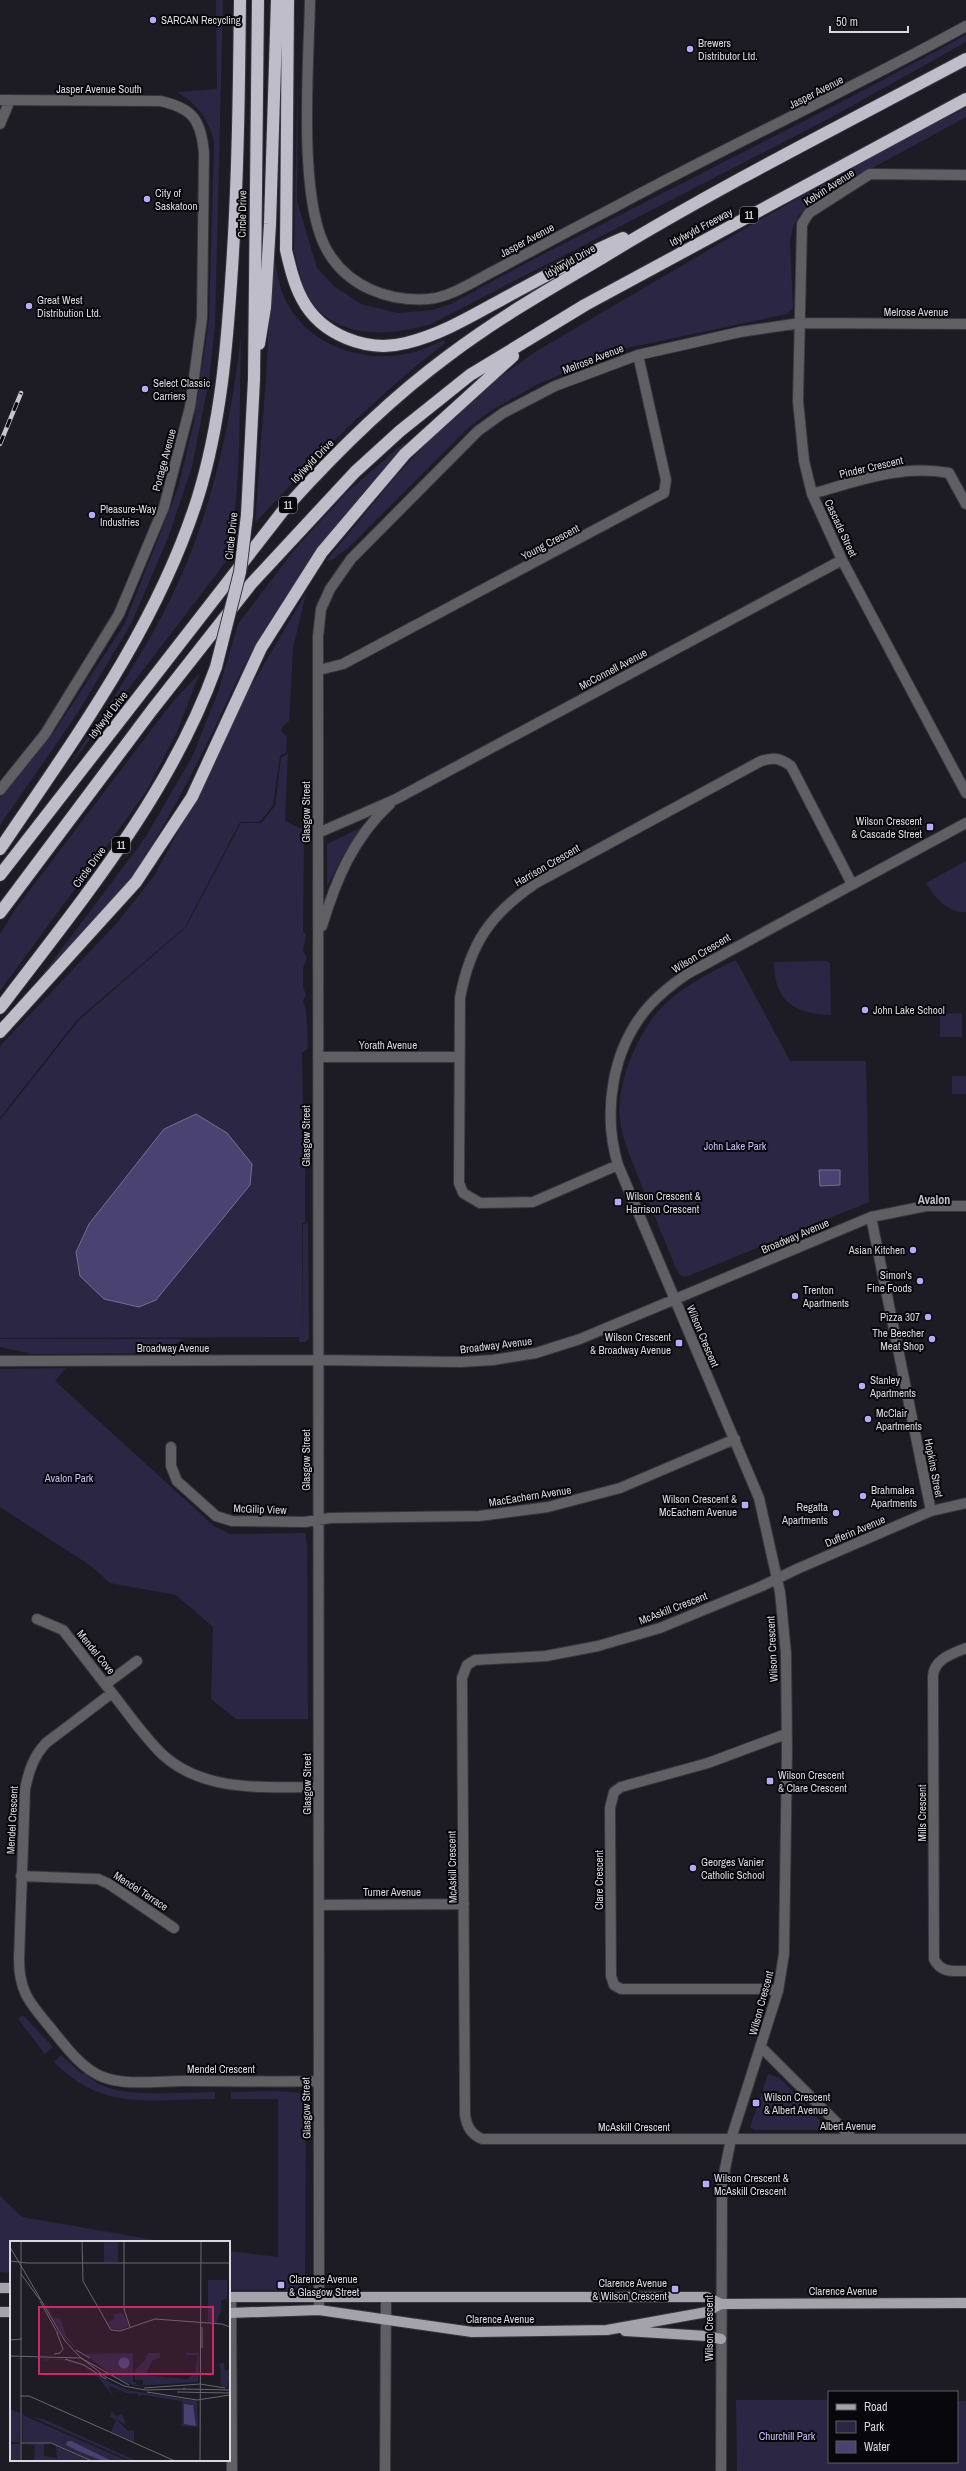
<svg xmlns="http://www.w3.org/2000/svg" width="966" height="2471" viewBox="0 0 966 2471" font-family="'Archivo Narrow',sans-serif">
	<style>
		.green { fill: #2b2643 }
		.water { fill: #4a4271; stroke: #756f92 }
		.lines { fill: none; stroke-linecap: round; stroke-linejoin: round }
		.minor-casing { stroke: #37363f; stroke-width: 12 }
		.major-casing { stroke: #37363f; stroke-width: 12 }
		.highway-casing { stroke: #37363f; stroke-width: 14 }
		.minor { stroke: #605f64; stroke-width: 10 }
		.major { stroke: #a4a3ac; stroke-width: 10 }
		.highway { stroke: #bfbdc9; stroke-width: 12 }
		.rail-casing { stroke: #c6c5cb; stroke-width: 4.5 }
		.rail { stroke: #08070b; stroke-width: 3; stroke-dasharray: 9; stroke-linecap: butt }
		.highway-bridge-casing { stroke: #37363f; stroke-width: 14; stroke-linecap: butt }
		.highway-bridge { stroke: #bfbdc9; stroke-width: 12 }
		.poi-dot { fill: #b7abf8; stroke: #08070b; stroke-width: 1.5 }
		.labels { text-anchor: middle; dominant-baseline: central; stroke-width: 4; stroke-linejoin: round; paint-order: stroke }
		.shield { fill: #08070b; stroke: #9a999f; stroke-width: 1 }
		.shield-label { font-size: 10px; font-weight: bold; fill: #d9d8de }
		.poi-label { font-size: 11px; fill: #d9d8de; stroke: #08070b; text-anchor: start }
		.street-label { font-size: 11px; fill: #d9d8de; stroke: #08070b }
		.park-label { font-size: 11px; fill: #c5bcfb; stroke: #08070b }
		.neighbourhood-label { font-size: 12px; font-weight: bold; fill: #c1c0cc; stroke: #08070b }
		.inset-road { fill: none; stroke: #68676f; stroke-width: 1 }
		.view { fill: #c42b68; fill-opacity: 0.15; stroke: #c42b68; stroke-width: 2 }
		.inset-edge { fill: none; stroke: #d9d8de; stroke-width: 2 }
	</style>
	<rect width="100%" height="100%" fill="#1d1c25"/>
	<path class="green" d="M216,0H223L215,326L209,380L192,467L168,538L131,624L77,714L0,825V798L55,731L125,623L178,488L194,422L209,320L214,142C208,118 198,105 177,92L217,89Z
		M966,35V42L832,117L431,324C393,335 347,340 316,308C303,294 299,269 294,251L298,61L297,201L317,268L335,287L361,304L398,313L433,310L451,304L528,262L849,98Z
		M966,108V117L821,196L799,215L793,228L790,240L793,308L787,314L622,349L540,383L492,410L467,429L348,548L332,560L326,561L395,477L441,428L496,380L535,352L751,225L916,133Z
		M273,249C276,270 279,291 291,310C317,350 371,364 415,352C425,349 434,344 444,340L445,343C374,398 316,457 255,523L266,377Z
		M241,337C239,411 242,487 228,559L68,768C106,708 148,649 178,583C213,506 231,421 241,337Z
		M404,443L405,445C346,509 295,576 252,651C238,676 227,702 215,727C192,774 167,823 138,867C108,913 67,951 30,991L145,838L193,755L218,692L238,624L295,549L346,493Z
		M306,593L293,649L289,721L283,726L281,731L287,737L286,752L280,756L273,805L260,822H240L185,927L77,1020L0,1118V1046L116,924L154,876L178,832L247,693Z
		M200,673L176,734L146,792L0,991V934L17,907L174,700Z
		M288,753L285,821L302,829V841L304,843L303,931L306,935L303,950L307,958L303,968V986L306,995L303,1000L306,1011L308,1048L302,1053L303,1103H305L309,1120L310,1155L305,1161V1222L302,1223V1338L303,1224L308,1223L309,1339L305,1342H299V1337L0,1338V1120L79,1020L186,927L241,823H261L275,806L281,758Z
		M364,826L343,855L327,887V844Z
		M966,861V912C948,914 934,896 926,883Z
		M736,960L790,1061H866L869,1202L686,1277L680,1275L675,1266C664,1238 652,1211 641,1184C634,1165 625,1147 621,1127C613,1090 637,1033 662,1007C683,986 711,972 736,960Z
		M826,961L830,964L831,1015C794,1014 774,1001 774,962Z
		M962,1013V1037H940V1014Z
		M952,1076H966V1094H952Z
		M0,1339H185L156,1353L32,1354L0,1347Z
		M66,1368L55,1381L214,1526L230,1534L305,1533L307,1544L308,1719H236L211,1699L213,1627L176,1595L110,1583L91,1566L0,1507V1369Z
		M23,2015L53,2047L45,2054L18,2019Z
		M61,2055L82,2074L84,2073C89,2077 94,2081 99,2084C125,2098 185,2092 215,2092V2099C151,2099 103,2112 54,2062Z
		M768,2074L780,2078L827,2128L824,2130H754L750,2127Z
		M275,2091L305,2093L306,2100L305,2279L296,2290H229V2251L278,2257V2099H231V2092Z
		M0,2196L22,2217L166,2242H11V2273L0,2272Z
		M736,2400H829V2462H957V2401H966V2471H737Z"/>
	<path class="water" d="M196,1114L227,1133L252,1164L250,1185L156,1300L139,1307L104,1299L80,1276L76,1252L89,1224L164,1129Z
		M819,1170H840V1185L820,1186Z"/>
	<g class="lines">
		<defs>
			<path id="minor" d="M310,0C309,61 297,202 328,252C349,287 389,302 429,299C450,297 473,282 492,272C532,251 572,229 613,208C729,145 850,90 966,26
				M0,100L160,101C193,108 201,120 204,153L202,318L190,407L164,507L119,614L45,734L0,790
				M0,124L10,100
				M966,175L870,174L809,213L802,224L798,401L804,461L812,494L842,560L966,793
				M812,494C857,481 902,464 949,473L966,504
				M319,670L343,664L664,493L666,480L638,355
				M318,833L396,799L842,560
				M322,926C336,880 353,838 390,804
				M318,1057H459
				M618,1165L533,1202L480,1203L463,1193L459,1183L460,998C470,944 490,914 536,883L761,761C774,757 780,758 791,766L852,884
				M871,1217L931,1511
				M0,1361L317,1360L461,1362L493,1360L536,1353L580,1339L871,1217L926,1206H966
				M171,1447V1466L177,1481L216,1516L232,1521L305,1522L330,1518L479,1516L548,1507L620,1488L735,1439
				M966,1503L931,1511L797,1569L762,1586L660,1628L598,1646L546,1656L475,1660L467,1665L462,1678L465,2115C467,2127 471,2134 482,2139H966
				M37,1619L63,1630L112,1693
				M966,1648C952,1654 934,1659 933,1676L934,1959C941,1973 952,1971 966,1971
				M106,1684L137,1661
				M21,1876L98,1879L109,1884L174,1928
				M319,1905L464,1904
				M778,1991L766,1989H621L614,1985L611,1976L610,1808L614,1792L621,1787L708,1763L786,1734
				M761,2047L852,2138
				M318,2081C272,2082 227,2081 182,2081C157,2081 126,2086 103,2077C81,2069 63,2043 49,2026C29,2002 19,1991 19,1959L25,1789C29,1771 33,1757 46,1743L112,1693C128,1713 144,1737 163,1755C205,1793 266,1787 318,1787
				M231,2297L232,2471
				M319,2310L318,637L321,609L330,589L351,559L478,431L503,413L555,386L638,355L740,332L800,323L966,324
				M385,2471L386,2298
				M721,2471L722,2184L731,2139L778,1991L784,1954L787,1751L786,1653L780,1592L759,1498L618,1165C602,1112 612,1047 650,1005C661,993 674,983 687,974L966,823"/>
			<path id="major" d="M0,2288H11
				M229,2297H707L721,2304L966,2303
				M0,2312H11
				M229,2313L319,2310L472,2332L607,2330L707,2312L721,2304
				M625,2331L707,2336L721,2339"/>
			<path id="highway" d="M288,0L286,250C290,267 294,284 302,299C321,335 367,353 406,343C444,334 478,312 512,294C549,274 585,254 623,238
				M259,344L265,307L270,224L277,0
				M247,515L254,379L258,0
				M0,849C75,738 157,627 198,497C221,422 227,346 232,268C238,179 239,90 240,0
				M0,875L282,512C333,455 387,401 448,356C497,319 549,289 602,258C720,186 844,124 966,59
				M0,913L152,710L251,584L355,472L400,431L470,375L585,305L966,99
				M0,1008C81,901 170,795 216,667
				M0,1032L136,882L192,797L261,648L322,552L405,454L513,356"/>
		</defs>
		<use href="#minor" class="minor-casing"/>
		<use href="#major" class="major-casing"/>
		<use href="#highway" class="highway-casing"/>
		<use href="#minor" class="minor"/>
		<use href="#major" class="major"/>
		<use href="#highway" class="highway"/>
		<defs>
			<path id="rail" d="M0,444L21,393"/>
		</defs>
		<use href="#rail" class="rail-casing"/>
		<use href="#rail" class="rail"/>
		<defs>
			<path id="highway-bridge" d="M216,667L240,572L247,515"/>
		</defs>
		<use href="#highway-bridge" class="highway-bridge-casing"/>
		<use href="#highway-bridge" class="highway-bridge"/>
	</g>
	<g class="poi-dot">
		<circle cx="153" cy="20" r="4"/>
		<circle cx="690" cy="49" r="4"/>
		<circle cx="147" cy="199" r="4"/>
		<circle cx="29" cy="306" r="4"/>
		<circle cx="145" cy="389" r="4"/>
		<circle cx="92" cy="515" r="4"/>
		<rect x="926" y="823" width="8" height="8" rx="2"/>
		<circle cx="865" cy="1010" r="4"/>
		<rect x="614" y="1198" width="8" height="8" rx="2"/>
		<circle cx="913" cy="1250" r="4"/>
		<circle cx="920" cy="1281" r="4"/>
		<circle cx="795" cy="1296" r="4"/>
		<circle cx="928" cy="1317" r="4"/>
		<circle cx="932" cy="1339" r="4"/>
		<rect x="675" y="1339" width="8" height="8" rx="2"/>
		<circle cx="862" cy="1386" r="4"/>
		<circle cx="868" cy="1419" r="4"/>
		<circle cx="863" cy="1496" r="4"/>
		<rect x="741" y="1501" width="8" height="8" rx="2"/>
		<circle cx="836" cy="1513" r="4"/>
		<rect x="766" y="1777" width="8" height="8" rx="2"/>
		<circle cx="693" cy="1868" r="4"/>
		<rect x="752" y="2099" width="8" height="8" rx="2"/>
		<rect x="702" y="2180" width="8" height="8" rx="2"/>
		<rect x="277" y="2281" width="8" height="8" rx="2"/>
		<rect x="671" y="2285" width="8" height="8" rx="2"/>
	</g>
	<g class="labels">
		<g class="shield">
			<rect x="740" y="207" width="18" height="16" rx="3"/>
			<rect x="279" y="497" width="18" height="16" rx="3"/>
			<rect x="112" y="837" width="18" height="16" rx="3"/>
		</g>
		<g class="shield-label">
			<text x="749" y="215">11</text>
			<text x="288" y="505">11</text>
			<text x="121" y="845">11</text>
		</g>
		<g class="poi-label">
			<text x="161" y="20">SARCAN Recycling</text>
			<text x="698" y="43">Brewers<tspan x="698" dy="13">Distributor Ltd.</tspan></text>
			<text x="155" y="193">City of<tspan x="155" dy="13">Saskatoon</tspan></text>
			<text x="37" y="300">Great West<tspan x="37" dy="13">Distribution Ltd.</tspan></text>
			<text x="153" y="383">Select Classic<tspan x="153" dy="13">Carriers</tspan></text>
			<text x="100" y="509">Pleasure-Way<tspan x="100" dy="13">Industries</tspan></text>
			<text x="922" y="821" text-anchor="end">Wilson Crescent<tspan x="922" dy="13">&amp; Cascade Street</tspan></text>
			<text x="873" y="1010">John Lake School</text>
			<text x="626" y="1196">Wilson Crescent &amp;<tspan x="626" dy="13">Harrison Crescent</tspan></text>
			<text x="905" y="1250" text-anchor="end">Asian Kitchen</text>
			<text x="912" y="1275" text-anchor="end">Simon's<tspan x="912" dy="13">Fine Foods</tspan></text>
			<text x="803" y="1290">Trenton<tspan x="803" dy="13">Apartments</tspan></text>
			<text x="920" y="1317" text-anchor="end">Pizza 307</text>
			<text x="924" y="1333" text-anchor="end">The Beecher<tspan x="924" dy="13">Meat Shop</tspan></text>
			<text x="671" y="1337" text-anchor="end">Wilson Crescent<tspan x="671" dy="13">&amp; Broadway Avenue</tspan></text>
			<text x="870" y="1380">Stanley<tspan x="870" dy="13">Apartments</tspan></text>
			<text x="876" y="1413">McClair<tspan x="876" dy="13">Apartments</tspan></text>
			<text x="871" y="1490">Brahmalea<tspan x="871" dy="13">Apartments</tspan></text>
			<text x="737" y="1499" text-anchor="end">Wilson Crescent &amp;<tspan x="737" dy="13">McEachern Avenue</tspan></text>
			<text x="828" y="1507" text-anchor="end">Regatta<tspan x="828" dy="13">Apartments</tspan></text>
			<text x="778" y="1775">Wilson Crescent<tspan x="778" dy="13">&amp; Clare Crescent</tspan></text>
			<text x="701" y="1862">Georges Vanier<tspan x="701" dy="13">Catholic School</tspan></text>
			<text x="764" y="2097">Wilson Crescent<tspan x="764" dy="13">&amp; Albert Avenue</tspan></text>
			<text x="714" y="2178">Wilson Crescent &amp;<tspan x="714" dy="13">McAskill Crescent</tspan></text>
			<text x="289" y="2279">Clarence Avenue<tspan x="289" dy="13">&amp; Glasgow Street</tspan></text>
			<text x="667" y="2283" text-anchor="end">Clarence Avenue<tspan x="667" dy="13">&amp; Wilson Crescent</tspan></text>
		</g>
		<g class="street-label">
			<text x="99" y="89">Jasper Avenue South</text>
			<text transform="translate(816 92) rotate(-27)">Jasper Avenue</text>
			<text transform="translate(829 187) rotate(-33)">Kelvin Avenue</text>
			<text transform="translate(242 214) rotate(-89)">Circle Drive</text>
			<text transform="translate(701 227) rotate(-28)">Idylwyld Freeway</text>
			<text transform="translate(527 240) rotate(-28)">Jasper Avenue</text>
			<text transform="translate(570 261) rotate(-30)">Idylwyld Drive</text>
			<text x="916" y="312">Melrose Avenue</text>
			<text transform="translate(593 359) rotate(-21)">Melrose Avenue</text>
			<text transform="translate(164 460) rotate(-75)">Portage Avenue</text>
			<text transform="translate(312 461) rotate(-46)">Idylwyld Drive</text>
			<text transform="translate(871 467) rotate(-13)">Pinder Crescent</text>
			<text transform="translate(841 528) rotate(65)">Cascade Street</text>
			<text transform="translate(231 536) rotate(-84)">Circle Drive</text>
			<text transform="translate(550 542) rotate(-28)">Young Crescent</text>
			<text transform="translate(613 669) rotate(-28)">McConnell Avenue</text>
			<text transform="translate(108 715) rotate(-52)">Idylwyld Drive</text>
			<text transform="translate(306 812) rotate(-90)">Glasgow Street</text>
			<text transform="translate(547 865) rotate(-30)">Harrison Crescent</text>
			<text transform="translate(89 867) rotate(-54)">Circle Drive</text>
			<text transform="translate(701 953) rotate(-31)">Wilson Crescent</text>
			<text x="388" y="1045">Yorath Avenue</text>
			<text transform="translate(306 1136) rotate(-90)">Glasgow Street</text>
			<text transform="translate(795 1236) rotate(-23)">Broadway Avenue</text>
			<text transform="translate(703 1336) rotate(67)">Wilson Crescent</text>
			<text transform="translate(496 1345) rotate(-7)">Broadway Avenue</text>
			<text x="173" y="1348">Broadway Avenue</text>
			<text transform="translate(306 1460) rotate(-90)">Glasgow Street</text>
			<text transform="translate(934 1468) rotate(79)">Hopkins Street</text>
			<text transform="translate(530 1496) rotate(-9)">MacEachern Avenue</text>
			<text transform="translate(260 1509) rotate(2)">McGilip View</text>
			<text transform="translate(855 1531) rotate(-23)">Dufferin Avenue</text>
			<text transform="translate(673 1608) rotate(-21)">McAskill Crescent</text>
			<text transform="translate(772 1649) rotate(-93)">Wilson Crescent</text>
			<text transform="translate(96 1652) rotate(51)">Mendel Cove</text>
			<text transform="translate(307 1784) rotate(-90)">Glasgow Street</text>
			<text transform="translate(922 1813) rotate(-90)">Mills Crescent</text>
			<text transform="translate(12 1820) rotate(-87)">Mendel Crescent</text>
			<text transform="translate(452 1867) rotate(-91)">McAskill Crescent</text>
			<text transform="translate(599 1880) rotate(-90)">Clare Crescent</text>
			<text transform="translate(141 1891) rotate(33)">Mendel Terrace</text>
			<text x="392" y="1892">Turner Avenue</text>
			<text transform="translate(761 2003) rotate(-75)">Wilson Crescent</text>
			<text x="221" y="2069">Mendel Crescent</text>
			<text transform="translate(306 2108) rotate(-91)">Glasgow Street</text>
			<text x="848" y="2126">Albert Avenue</text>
			<text x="634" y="2127">McAskill Crescent</text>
			<text x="843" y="2291">Clarence Avenue</text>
			<text x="500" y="2319">Clarence Avenue</text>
			<text transform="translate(709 2328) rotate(-90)">Wilson Crescent</text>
		</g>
		<g class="park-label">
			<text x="735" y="1146">John Lake Park</text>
			<text x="69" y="1478">Avalon Park</text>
			<text x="787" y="2436">Churchill Park</text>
		</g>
		<g class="neighbourhood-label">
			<text x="934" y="1200">Avalon</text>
		</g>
	</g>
	<g transform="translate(10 2241)">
		<rect width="220" height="220" fill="#1d1c25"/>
		<path d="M94,0H108V21H94ZM198,39H217V58L211,59V69L206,82H198ZM31,54L43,76L51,78L56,95L68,109L56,99L38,69ZM113,72L119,85L110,89L100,87L96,82L104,78V73ZM123,112V141H126V144H133V139H125V129L136,118L137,112H150V117L143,119L135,134L177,138L185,132L188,114H177L176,117V112H189L188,141L126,145L106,137L75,113ZM12,117L52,118L62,120L73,124L101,142L117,149L187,160L188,186L172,185V160L133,154L128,155V153L116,152L100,145L99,148L105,158L88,136L73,125L52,119L39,118L36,121L35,118ZM174,163L183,164L186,185L175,183ZM210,122H214L215,129H220L218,146L211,145ZM0,168L10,172L9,201H0ZM102,170L106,175L112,173L116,184L105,177L118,190L124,189V201L101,191L106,179L100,176ZM12,173L19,177L118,220H99L58,199L56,204L93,220H83L42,202L13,201ZM22,176L33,178L127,220H121ZM34,202V215L47,217L46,205L80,220H21L24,218L25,205L18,203ZM0,203H10V220H0Z" fill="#2b2643" fill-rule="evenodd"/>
		<path d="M108.5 122a5.5 5.5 0 1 1 11 0a5.5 5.5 0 1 1-11 0ZM174,163L183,164L186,185L174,183ZM57,200H61L100,219L93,220L68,210L56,204Z" fill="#4a4271"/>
		<path class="inset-road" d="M11,0V220M72,0L73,40L101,89L110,90L145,78L212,83L220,86M114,0V68L120,86M0,6L55,100L70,116L96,136L114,145L135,149L175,148M0,20L17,22H220M11,33L30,59M30,60L48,93M192,86V107M0,99L12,98M66,109L80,117M44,113L50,112L53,108L47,92M0,115L71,117L119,144M55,118L74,124L96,138M134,147L190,143L215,147M173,148L220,149M137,151L187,159L220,154M167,151L220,152M10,155H19L165,220M11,202H41L82,220M190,220L191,0"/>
		<path class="view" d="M29,66H203V133H29Z"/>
		<rect width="220" height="220" class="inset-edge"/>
	</g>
	<rect x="828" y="2391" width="130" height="72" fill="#08070b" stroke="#5c5b5f"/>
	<rect x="836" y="2404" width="20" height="6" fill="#a4a3ac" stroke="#5c5b5f"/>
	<text x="864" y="2411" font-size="12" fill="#d9d8de">Road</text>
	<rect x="836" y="2421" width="20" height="12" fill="#2b2643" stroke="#5c5b5f"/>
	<text x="864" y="2431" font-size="12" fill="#d9d8de">Park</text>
	<rect x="836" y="2441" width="20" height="12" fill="#4a4271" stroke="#5c5b5f"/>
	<text x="864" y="2451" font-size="12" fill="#d9d8de">Water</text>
	<path d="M830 26v6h78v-6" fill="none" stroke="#d9d8de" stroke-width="2"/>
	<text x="836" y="26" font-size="12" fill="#d9d8de" stroke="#08070b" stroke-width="3" paint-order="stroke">50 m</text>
</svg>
